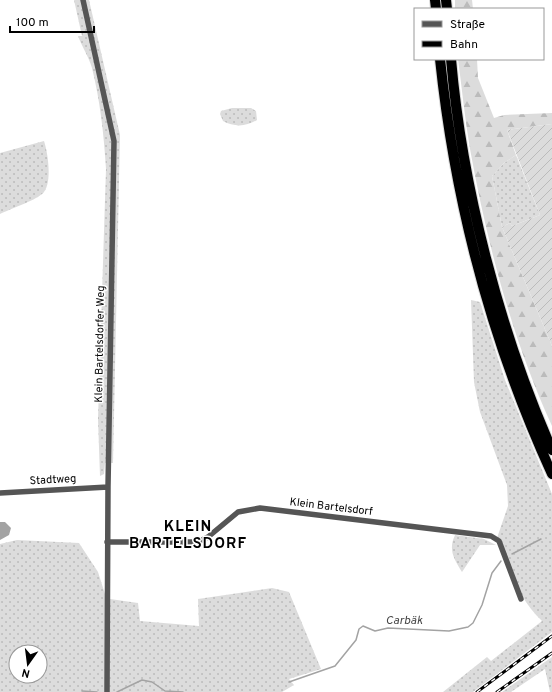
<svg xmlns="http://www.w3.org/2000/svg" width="552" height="692" viewBox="0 0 552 692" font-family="Overpass,sans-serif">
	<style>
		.grass { fill: url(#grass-dots); fill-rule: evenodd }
		.forest { fill: url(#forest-firs) }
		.garden { fill: url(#garden-furrows) }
		.water { fill: #a3a3a3 }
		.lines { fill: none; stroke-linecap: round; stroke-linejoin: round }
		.stream { stroke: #a3a3a3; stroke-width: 1.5 }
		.highway-casing { stroke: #dbdbdb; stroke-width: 12 }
		.street { stroke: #555; stroke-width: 5.5 }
		.highway { stroke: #000; stroke-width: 10 }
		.rail-casing { stroke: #000; stroke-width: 3 }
		.rail { stroke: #fff; stroke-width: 1.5; stroke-dasharray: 4.5; stroke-linecap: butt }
		.labels { text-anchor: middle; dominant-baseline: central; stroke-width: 3; stroke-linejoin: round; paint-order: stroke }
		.street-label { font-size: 11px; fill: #000; stroke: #fff }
		.water-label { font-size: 12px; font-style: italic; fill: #444; stroke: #fff }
		.district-label { font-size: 15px; font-weight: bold; letter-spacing: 1px; fill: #000; stroke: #fff }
	</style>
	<defs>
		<pattern id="grass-dots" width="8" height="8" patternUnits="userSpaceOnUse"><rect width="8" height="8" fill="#dcdcdc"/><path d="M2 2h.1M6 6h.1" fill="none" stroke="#bbb" stroke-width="1.8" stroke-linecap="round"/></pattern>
		<pattern id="forest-firs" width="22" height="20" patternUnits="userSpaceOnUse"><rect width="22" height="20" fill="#dcdcdc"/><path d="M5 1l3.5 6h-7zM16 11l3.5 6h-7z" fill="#bbb"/></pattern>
		<pattern id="garden-furrows" width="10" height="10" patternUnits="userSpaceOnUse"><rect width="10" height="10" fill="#dcdcdc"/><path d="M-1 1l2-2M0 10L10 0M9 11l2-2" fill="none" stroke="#bbb"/></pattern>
	</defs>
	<rect width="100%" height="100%" fill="#fff"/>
	<path class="grass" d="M74,0H89L120,135L113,463H105L104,474L100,476L98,419L106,169C104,135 100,100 92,68C89,57 82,47 78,36H82Z
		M232,108H251L256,111L257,120C246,127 234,127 223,121L220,114L221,111Z
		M44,141C48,153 53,185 42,194C34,201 10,209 0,214V153Z
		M516,155L540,215L512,226L510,223L502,227L492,176L504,163Z
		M471,300L480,302L505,380L552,494V632L473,692H443L487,657L491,661L542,621C518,599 509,567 497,538L508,506L507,485L480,412L474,382Z
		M455,535L484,539L496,545H480L462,572C454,559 448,550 455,535Z
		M17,540L79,543L98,572L105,594V692H0V544ZM16,652H40V676H16Z
		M272,588L289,592L321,669L289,679L294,685L282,692H109L110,599L138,603L140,621L199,626L198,599Z
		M552,657V692H550L545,669L511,692H502Z"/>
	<path class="forest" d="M455,0H472L473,9H455Z
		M458,59H477L478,78L494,118L504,115L552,113V124L507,130L516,155L504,163L492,176L502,227L552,346V426C512,339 487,243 470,149C465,120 462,89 458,59Z"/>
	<path class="garden" d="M552,124V346L502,227L510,223L512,226L540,215L507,130Z"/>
	<path class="water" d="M0,522H5L11,528L9,535L0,540Z"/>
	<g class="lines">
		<path class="stream" d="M512,554L541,539
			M289,682L335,666L356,640L359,629L363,626L375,631L388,628L449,631L468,627L473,623L482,605L492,573L501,561
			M82,691L97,692
			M117,692L142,680L152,682L165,691L183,692"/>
		<defs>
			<path id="highway" d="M435,0L436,9
				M446,0L447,9
				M440,59C455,202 492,343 552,474
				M451,59C462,187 500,333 552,450"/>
		</defs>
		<use href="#highway" class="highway-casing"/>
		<path class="street" d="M83,0L114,141L108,487L107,692
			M0,493L108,487
			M107,542H198L208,537L238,512L260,508L491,536L499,541L521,599"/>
		<use href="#highway" class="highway"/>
		<defs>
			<path id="rail" d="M477,692L552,636
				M497,692L552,653"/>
		</defs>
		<use href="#rail" class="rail-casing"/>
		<use href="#rail" class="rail"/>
	</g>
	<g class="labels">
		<g class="street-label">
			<text transform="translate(100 344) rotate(-89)">Klein Bartelsdorfer Weg</text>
			<text transform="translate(53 480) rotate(-3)">Stadtweg</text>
			<text transform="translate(331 507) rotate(7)">Klein Bartelsdorf</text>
		</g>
		<g class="water-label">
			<text x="404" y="621">Carbäk</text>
		</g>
		<g class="district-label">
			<text x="188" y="527">KLEIN<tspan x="188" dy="17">BARTELSDORF</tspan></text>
		</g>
	</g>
	<rect x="414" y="8" width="130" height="52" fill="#ffffff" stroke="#999999"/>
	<rect x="422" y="21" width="20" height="6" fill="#555555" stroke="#999999"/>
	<text x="450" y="28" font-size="12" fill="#000000">Straße</text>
	<rect x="422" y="41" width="20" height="6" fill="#000000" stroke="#999999"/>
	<text x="450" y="48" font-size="12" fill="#000000">Bahn</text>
	<g transform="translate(28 664) rotate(194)"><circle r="19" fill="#ffffff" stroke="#999999"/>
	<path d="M0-3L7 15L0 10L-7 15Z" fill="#000000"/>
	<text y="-6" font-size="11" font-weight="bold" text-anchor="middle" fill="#000000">N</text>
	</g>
	<path d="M10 26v6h84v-6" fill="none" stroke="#000000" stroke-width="2"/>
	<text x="16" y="26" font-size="12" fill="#000000" stroke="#ffffff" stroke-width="3" paint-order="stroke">100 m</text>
</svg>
